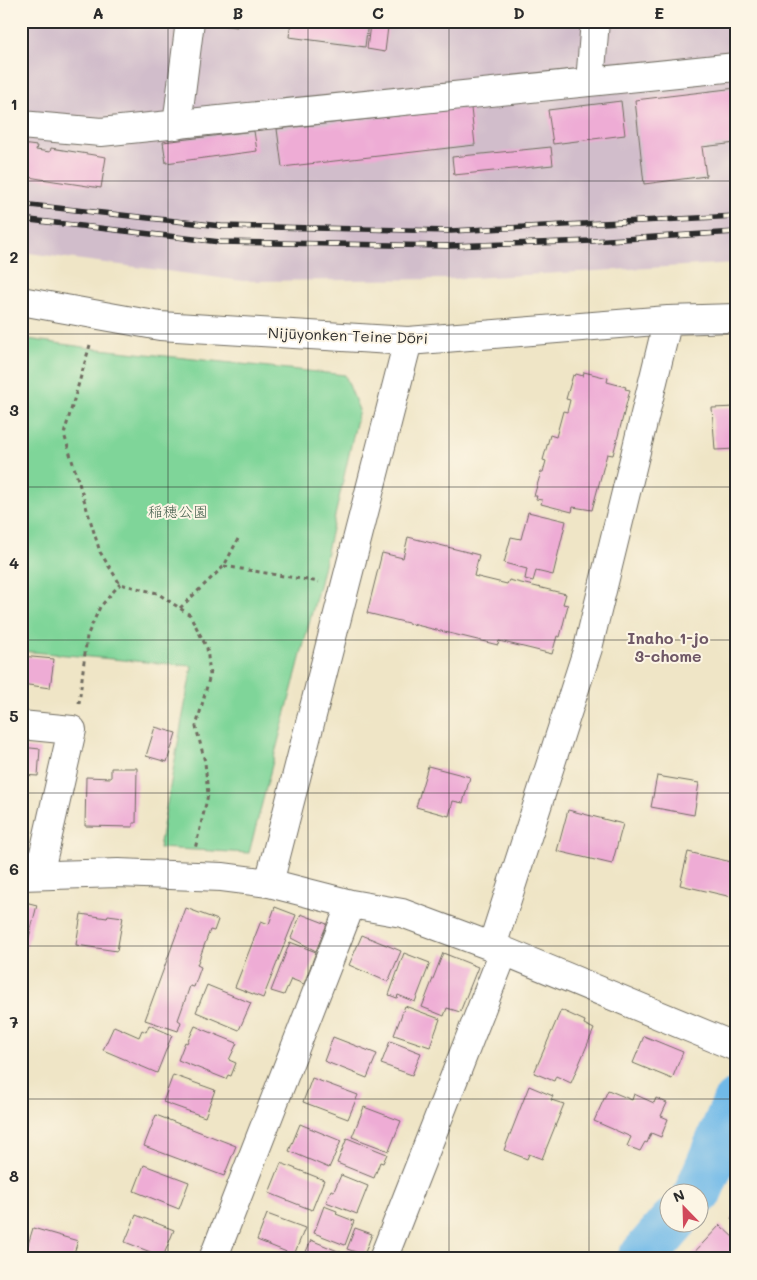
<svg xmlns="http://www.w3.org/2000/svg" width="757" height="1280" viewBox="0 0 757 1280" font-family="Mali,'Klee One',sans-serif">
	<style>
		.industrial { fill: #d1bdcb }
		.green { fill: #7fd599; stroke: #558062 }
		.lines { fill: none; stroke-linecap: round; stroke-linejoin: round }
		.river { stroke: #70b9e8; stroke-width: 48 }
		.building { fill: #eeacd5 }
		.minor-casing { stroke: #706c61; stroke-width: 30 }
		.path { stroke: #706c61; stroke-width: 3; stroke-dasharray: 4 4; stroke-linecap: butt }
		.minor { stroke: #fff; stroke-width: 28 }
		.rail-casing { stroke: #2b2b2b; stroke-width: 5.5 }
		.rail { stroke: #fcf5e5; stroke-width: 4; stroke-dasharray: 11; stroke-linecap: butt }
		.grid { fill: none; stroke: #2b2b2b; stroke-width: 1; stroke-opacity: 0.55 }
		.labels { text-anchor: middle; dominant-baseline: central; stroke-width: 4; stroke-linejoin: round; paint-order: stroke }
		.street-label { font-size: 15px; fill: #2b2b2b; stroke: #fcf5e5 }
		.park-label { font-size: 15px; fill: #445e4c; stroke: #fcf5e5 }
		.neighbourhood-label { font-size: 16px; font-weight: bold; fill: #6f5866; stroke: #fcf5e5 }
		.neatline { fill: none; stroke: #2b2b2b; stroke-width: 2 }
		.grid-label { font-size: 16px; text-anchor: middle; font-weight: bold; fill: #2b2b2b }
	</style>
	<rect width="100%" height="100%" fill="#fcf5e5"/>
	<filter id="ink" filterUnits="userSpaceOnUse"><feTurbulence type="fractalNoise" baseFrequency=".02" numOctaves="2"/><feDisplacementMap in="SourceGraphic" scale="10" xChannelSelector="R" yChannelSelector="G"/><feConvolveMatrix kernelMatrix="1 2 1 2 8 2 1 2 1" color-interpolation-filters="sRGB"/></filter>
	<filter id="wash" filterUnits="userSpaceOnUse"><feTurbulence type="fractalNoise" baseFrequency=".0096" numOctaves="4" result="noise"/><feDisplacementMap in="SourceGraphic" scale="20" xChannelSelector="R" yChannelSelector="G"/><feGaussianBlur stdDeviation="1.12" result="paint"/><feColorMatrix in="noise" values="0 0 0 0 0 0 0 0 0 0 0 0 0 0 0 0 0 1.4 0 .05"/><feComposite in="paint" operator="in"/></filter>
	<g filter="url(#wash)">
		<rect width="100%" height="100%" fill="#efe5c6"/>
		<path class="industrial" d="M21,21H736V263L453,279L243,281L21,252Z"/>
		<path class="green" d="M21,338L90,348L345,375L359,410L320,582L249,853L159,848L192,666L21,651Z"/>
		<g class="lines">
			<path class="river" d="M698,1192L736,1103
				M641,1259L673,1222"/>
		</g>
		<g id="blocks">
			<path class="building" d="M214,21H237V27L213,24Z
				M291,21L368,22L365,47L289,37Z
				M370,24L388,27L385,52L367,49Z
				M736,88V143L702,147L706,176L644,184L635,100Z
				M621,101L625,135L553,144L548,110Z
				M471,108L475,145L282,167L277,129Z
				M254,131L257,151L166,163L163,142Z
				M21,144L37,146L36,150L50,152L51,148L106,157L101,188L21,176Z
				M551,147L553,165L454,175L452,157Z
				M584,372L608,378L607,382L626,387L625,389L630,390L613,455L607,454L592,510L573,507L572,512L541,504L542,500L536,499L537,496H534L541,472H543L546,461L543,460L550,435L556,437L563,411L567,412L570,400L566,399L573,375L575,376L576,374L583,376Z
				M736,407V449L715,450L712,408Z
				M528,512L566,521L553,575L536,571L533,581L525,579L527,569L504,563L511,537L521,539Z
				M408,537L479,555L474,576L507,584L509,580L566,594L563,604L568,605L560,637L557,636L552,654L499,641L498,645L367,613L382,553L403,558Z
				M21,656L54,659L50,688L21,684Z
				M155,727L176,733L167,762L146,756Z
				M21,747L40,749L38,776L21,775Z
				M428,766L470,777L463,803L453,801L449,816L416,807Z
				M111,768H137L136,823H133V827L85,826L86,777L111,778Z
				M657,776L699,783L694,815L651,807Z
				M568,810L623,824L612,864L557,851Z
				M688,852L736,863V898L680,885Z
				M21,901L37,905L22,965H21Z
				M275,907L296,915L263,998L235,987L261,921L269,924Z
				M186,908L218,920L214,931L210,930L197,965L201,967L194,987L190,986L178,1020L181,1022L178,1031L145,1020Z
				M81,914L107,918L108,915L123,917L117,951L76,945Z
				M301,914L327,924L316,951L291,938Z
				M362,935L401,951L388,982L349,965Z
				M290,942L316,952L304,984L291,979L284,995L271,991Z
				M404,953L430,963L415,1002L398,995L397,998L389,995Z
				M443,953L478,967L460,1012L447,1008L444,1016L422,1007Z
				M207,985L251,1003L239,1030L196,1012Z
				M405,1006L440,1019L430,1047L394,1035Z
				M561,1010L585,1021L584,1024L594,1029L571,1083L556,1076L554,1081L534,1073Z
				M149,1025L172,1035L157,1073L103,1050L114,1026L139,1037L142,1030L146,1032Z
				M195,1026L237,1043L229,1060L236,1063L231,1076L228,1075L226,1079L178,1060L185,1042L187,1043Z
				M644,1036L683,1052L672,1079L633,1063Z
				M333,1037L377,1054L367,1078L324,1061Z
				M390,1041L421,1053L412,1075L381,1064Z
				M173,1075L215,1090L205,1117L163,1102Z
				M312,1078L358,1095L348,1119L303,1102Z
				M529,1086L553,1096L551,1100L564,1104L542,1159L529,1154L527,1159L504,1150Z
				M608,1090L632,1100L634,1094L654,1103L656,1098L667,1103L661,1116L668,1119L661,1137L651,1133L647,1143L645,1142L640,1151L627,1146L631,1137L594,1121Z
				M364,1107L401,1121L389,1151L352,1137Z
				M156,1115L236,1146L224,1176L144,1146Z
				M300,1124L341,1141L329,1168L289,1151Z
				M347,1138L387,1154L383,1163L380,1162L374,1178L337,1163Z
				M281,1163L324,1180L312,1210L269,1193Z
				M144,1165L189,1182L179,1209L134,1191Z
				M341,1175L368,1186L357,1214L326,1202L331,1190L334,1191Z
				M324,1206L337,1211L336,1214L354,1221L345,1245L314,1233Z
				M736,1209V1221L731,1219Z
				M267,1214L305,1228L294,1255L257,1240Z
				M136,1215L174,1230L163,1257L125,1242Z
				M720,1225L736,1240V1259H688Z
				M33,1228L78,1241L72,1259H43L25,1254Z
				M355,1228L372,1234L364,1255L347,1249Z
				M311,1240L345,1254L343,1259H303Z"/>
		</g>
	</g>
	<g filter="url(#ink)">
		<use href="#blocks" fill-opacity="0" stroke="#706c61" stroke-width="1"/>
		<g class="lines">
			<defs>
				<path id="minor" d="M590,82L595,21
					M21,125L101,132L736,67
					M177,125L190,21
					M21,301L160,326L408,341L668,320L736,318
					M21,725L72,730L39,875
					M21,876L118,873L222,877L269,883L351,904L402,913L504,951L736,1047
					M269,883L408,341
					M492,946L588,648L668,320
					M213,1259L351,904
					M383,1259L504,951"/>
			</defs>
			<use href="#minor" class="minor-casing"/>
			<path class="path" d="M90,345L64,434L100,552L120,584L157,593L190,615L207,648L210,675L196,727L205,762L208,795L195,849
				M224,566L319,582
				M180,608L224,566L238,539
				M79,704L87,636L100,607L120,584"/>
			<use href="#minor" class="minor"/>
			<defs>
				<path id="rail" d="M21,204L221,226L451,231L736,216
					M21,219L220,242L449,246L592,241L736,232"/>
			</defs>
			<use href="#rail" class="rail-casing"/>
			<use href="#rail" class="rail"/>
		</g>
	</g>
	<path class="grid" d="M168,21V1259M308,21V1259M449,21V1259M589,21V1259M21,181H736M21,334H736M21,487H736M21,640H736M21,793H736M21,946H736M21,1099H736"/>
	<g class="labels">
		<g class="street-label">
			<text transform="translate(348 335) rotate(2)">Nijūyonken Teine Dōri</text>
		</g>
		<g class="park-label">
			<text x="178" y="511">稲穂公園</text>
		</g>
		<g class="neighbourhood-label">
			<text x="668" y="637">Inaho 1-jo<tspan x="668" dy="18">3-chome</tspan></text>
		</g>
	</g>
	<rect width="757" height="1280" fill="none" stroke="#fcf5e5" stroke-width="55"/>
	<g transform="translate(684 1208) rotate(337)"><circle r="24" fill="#fcf5e5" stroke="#a8a49b"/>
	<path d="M0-4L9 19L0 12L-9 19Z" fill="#d1495b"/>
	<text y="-8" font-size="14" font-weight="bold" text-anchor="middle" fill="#2b2b2b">N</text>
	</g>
	<rect x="28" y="28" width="702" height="1224" class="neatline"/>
	<g class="grid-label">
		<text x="98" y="19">A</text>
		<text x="238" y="19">B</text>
		<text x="378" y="19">C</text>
		<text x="519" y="19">D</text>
		<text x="659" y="19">E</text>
		<text x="14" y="110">1</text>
		<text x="14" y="263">2</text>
		<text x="14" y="416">3</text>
		<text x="14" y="569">4</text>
		<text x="14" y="722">5</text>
		<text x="14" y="875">6</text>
		<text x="14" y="1028">7</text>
		<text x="14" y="1182">8</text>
	</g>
</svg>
